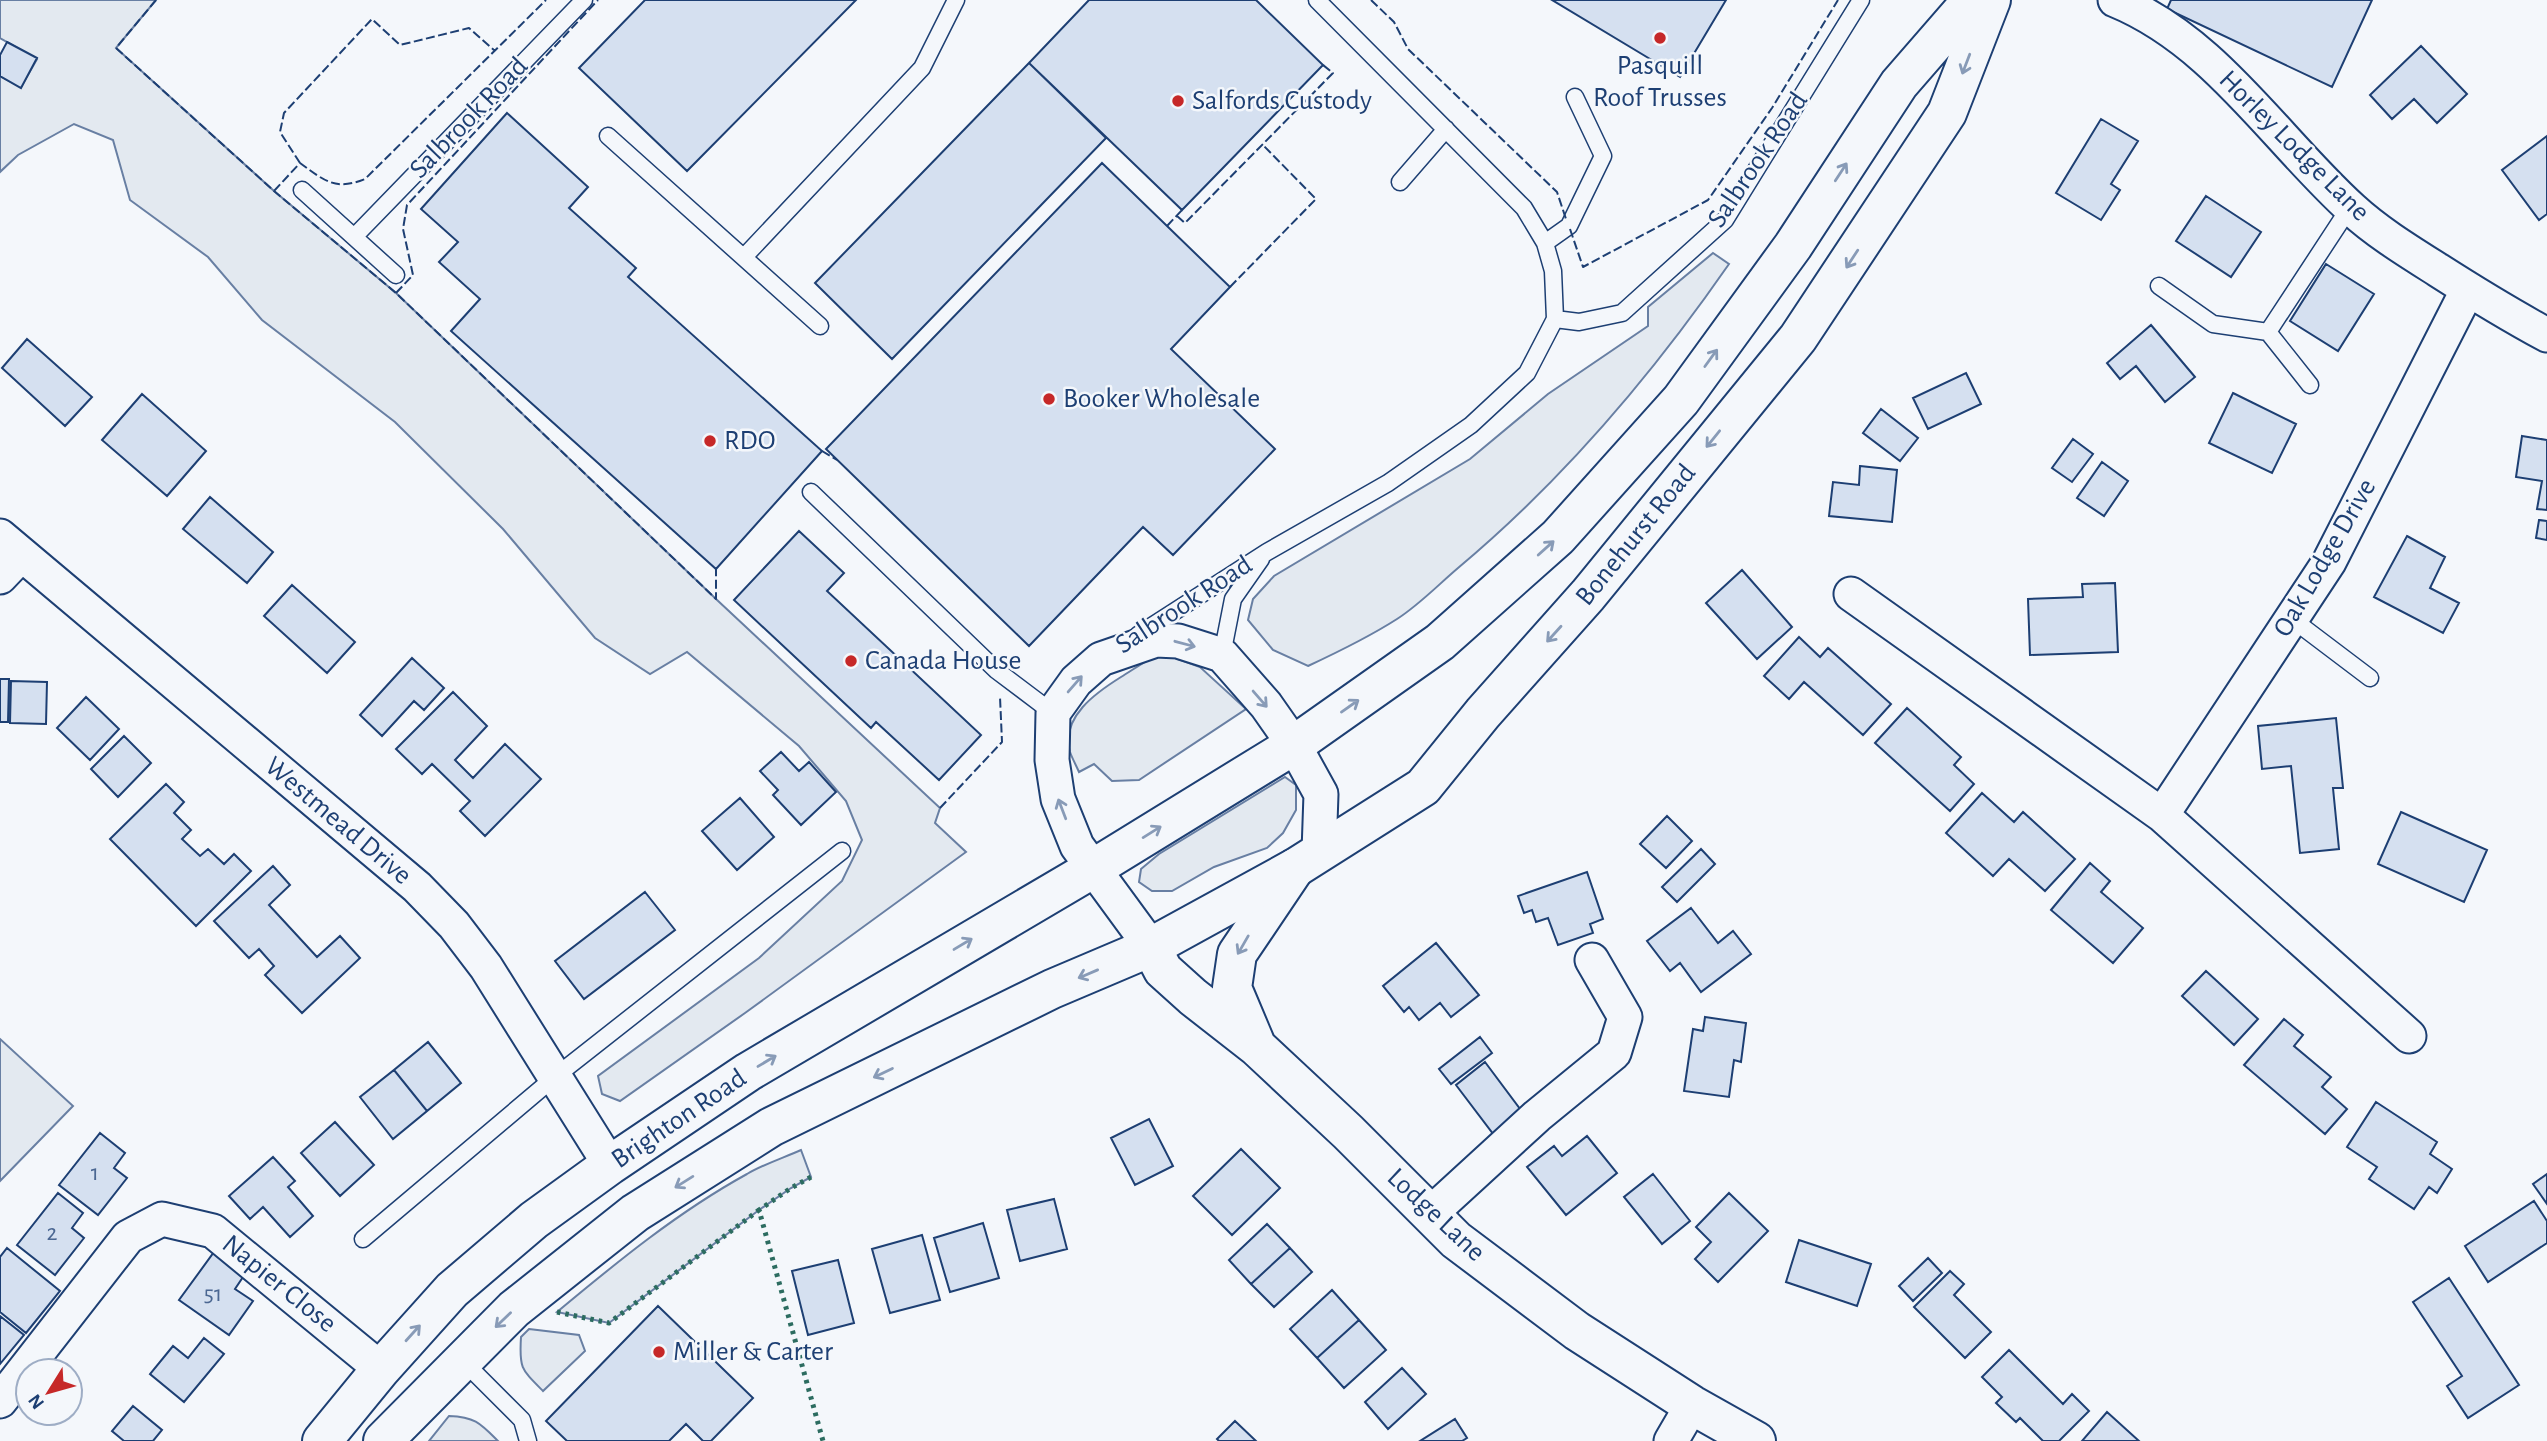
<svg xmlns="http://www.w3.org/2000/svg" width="2547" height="1441" viewBox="0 0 2547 1441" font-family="'Alegreya Sans',sans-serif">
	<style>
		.green { fill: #e3e9f0; stroke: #687fa3; stroke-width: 2 }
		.building { fill: #d5e0f0; stroke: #1d3f73; stroke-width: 2 }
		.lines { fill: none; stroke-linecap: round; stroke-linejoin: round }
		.lane-casing { stroke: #1d3f73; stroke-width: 19 }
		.street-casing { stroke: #1d3f73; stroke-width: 37 }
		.secondary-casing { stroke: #1d3f73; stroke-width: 42 }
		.primary-casing { stroke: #1d3f73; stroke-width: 42 }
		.lane { stroke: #f4f7fb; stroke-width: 16 }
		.street { stroke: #f4f7fb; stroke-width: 33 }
		.secondary { stroke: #f4f7fb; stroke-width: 38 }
		.primary { stroke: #f4f7fb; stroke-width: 38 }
		.hedge { stroke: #2c6c60; stroke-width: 5; stroke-dasharray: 3.5 5; stroke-linecap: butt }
		.fence { stroke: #1d3f73; stroke-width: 2; stroke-dasharray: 9 3.5; stroke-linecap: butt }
		.oneway { stroke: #889bb7 }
		.poi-dot { fill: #c62828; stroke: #f4f7fb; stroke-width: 2.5 }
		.labels { text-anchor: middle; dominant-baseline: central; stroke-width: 5; stroke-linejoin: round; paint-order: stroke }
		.number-label { font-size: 24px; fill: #4b6792 }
		.poi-label { font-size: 28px; fill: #1d3f73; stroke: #f4f7fb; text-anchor: start }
		.street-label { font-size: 28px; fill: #1d3f73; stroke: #f4f7fb }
	</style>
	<rect width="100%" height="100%" fill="#f4f7fb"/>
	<path class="green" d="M0,0H156L116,48L274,191L396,293L716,599L940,808L935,823L966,852L745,1013L620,1101L602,1094L598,1076L759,958L842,881L862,840L846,801L799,746L687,652L650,674L595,638L503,529L395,422L262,320L208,257L130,200L113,140L74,124L18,155L0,172V76L21,87L37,59L0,38Z
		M1713,253L1729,264C1652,375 1562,481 1458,568C1438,585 1419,605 1397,619C1369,637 1338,652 1308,666L1273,650L1248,620L1253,599L1274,576L1470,459L1548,394L1648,326V307Z
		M1164,654L1200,667L1246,709L1139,780L1112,781L1094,764L1079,772C1076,765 1072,758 1070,752C1060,717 1097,692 1121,677C1136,668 1148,658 1164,654Z
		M1285,777L1296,785V810L1283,833L1267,848L1214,867L1172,891H1152L1139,882L1141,869L1159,854Z
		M0,1039L73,1106L0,1181Z
		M801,1150L811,1177L791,1188L759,1210L609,1323L557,1312C617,1262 678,1212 747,1174C764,1164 783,1158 801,1150Z
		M529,1329L579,1335L585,1351L543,1391C521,1369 519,1368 521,1337Z
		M449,1416C475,1417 480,1423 498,1441H429Z"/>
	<path class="building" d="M645,0H856L687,171L579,68Z
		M1089,0H1256L1323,65L1182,210L1029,63Z
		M1552,0H1726L1680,77Z
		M2171,0H2372L2332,87L2167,9Z
		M7,42L37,58L21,88L0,76V55Z
		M2421,46L2467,94L2437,123L2414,99L2392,119L2370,95Z
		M1029,63L1106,138L892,359L815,283Z
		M507,113L588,187L569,208L636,268L628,277L822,451L716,569L451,331L480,299L439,262L458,242L421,209Z
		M2101,119L2138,141L2111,184L2120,190L2101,220L2056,193Z
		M2547,136V214L2539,220L2502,170Z
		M1102,163L1230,287L1171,349L1275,449L1173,555L1143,527L1029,646L826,449Z
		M2206,196L2261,232L2231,277L2176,241Z
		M2326,264L2374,294L2338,351L2290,321Z
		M2151,325L2195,377L2165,402L2136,366L2120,379L2107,363Z
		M27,339L92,397L65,426L2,368Z
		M1966,373L1981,404L1928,429L1913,398Z
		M2233,393L2296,424L2272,473L2209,443Z
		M142,394L206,451L167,496L102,440Z
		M1881,409L1918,438L1900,461L1863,433Z
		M2522,436L2547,440V510L2537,509L2542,481L2516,477Z
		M2073,439L2093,454L2072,482L2052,468Z
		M2102,462L2128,481L2104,516L2077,498Z
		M1860,466L1897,470L1892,522L1829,516L1833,482L1859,485Z
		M210,497L273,552L247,583L183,529Z
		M2539,520L2547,521V540L2536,538Z
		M799,531L844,573L827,591L981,735L939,780L876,722L871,728L734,600Z
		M2407,536L2445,557L2430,588L2459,603L2443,633L2374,597Z
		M1742,570L1792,627L1757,659L1706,603Z
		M2115,583L2118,652L2030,655L2028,599L2083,597L2082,584Z
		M292,585L355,642L327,673L264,616Z
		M1799,637L1820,657L1828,648L1891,704L1863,735L1804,682L1789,699L1764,676Z
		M412,658L444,688L424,710L414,701L382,736L360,715Z
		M0,679H9L8,722H0Z
		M11,681L47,682L46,724L10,723Z
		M453,692L487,726L455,760L473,778L505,744L541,779L485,836L460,811L470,801L432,764L422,774L396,749Z
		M86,697L119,729L90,760L57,728Z
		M1907,708L1961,757L1954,765L1974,784L1950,811L1875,743Z
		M2336,718L2343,788H2333L2339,849L2300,853L2291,766L2262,769L2258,726Z
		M124,736L151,763L118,797L91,769Z
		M781,752L799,771L809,762L836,792L801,825L773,795L778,790L760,771Z
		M166,784L184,802L174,813L191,830L182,839L200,856L208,849L224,864L234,854L251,871L196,926L110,839Z
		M1982,793L2014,822L2023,812L2075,859L2045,891L2009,859L1993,876L1946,833Z
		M740,798L774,837L737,870L702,831Z
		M2401,812L2487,850L2464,902L2378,864Z
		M1667,816L1692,841L1666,868L1640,844Z
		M1701,849L1715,864L1677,902L1662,887Z
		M2090,863L2110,881L2101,892L2143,928L2113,963L2051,910Z
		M273,866L290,885L269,905L317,957L340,936L360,958L302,1013L265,975L274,966L259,949L249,958L214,921Z
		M1587,872L1603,919L1590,924L1593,933L1558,945L1548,918L1536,922L1532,910L1524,913L1518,896Z
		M645,892L675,930L584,999L555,961Z
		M1691,908L1718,943L1733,931L1751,954L1701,992L1680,963L1670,971L1647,941Z
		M1436,943L1479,995L1451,1017L1440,1003L1419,1020L1409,1007L1404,1012L1383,986Z
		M2206,971L2258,1019L2234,1045L2182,996Z
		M1705,1017L1746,1023L1741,1062L1734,1060L1729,1097L1684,1091L1693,1029L1703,1031Z
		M2284,1019L2303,1035L2294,1046L2331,1077L2322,1087L2347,1109L2325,1134L2244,1065Z
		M1480,1037L1492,1053L1451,1084L1439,1069Z
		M428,1042L461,1083L427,1111L394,1070Z
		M1485,1062L1526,1117L1497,1139L1456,1085Z
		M394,1070L427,1111L393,1139L360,1097Z
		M2376,1102L2437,1142L2430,1154L2452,1169L2437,1193L2429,1187L2414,1209L2369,1179L2377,1167L2347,1147Z
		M1149,1119L1173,1166L1135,1185L1111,1138Z
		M335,1122L374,1165L340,1196L301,1153Z
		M100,1133L125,1153L114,1168L127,1178L98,1215L59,1185Z
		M1587,1136L1617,1173L1566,1215L1527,1167L1554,1146L1562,1156Z
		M1241,1149L1280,1188L1232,1235L1193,1196Z
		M273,1157L295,1181L288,1187L313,1216L290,1237L263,1207L250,1219L229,1196Z
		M1653,1174L1690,1221L1662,1244L1624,1197Z
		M2547,1174V1204L2533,1184Z
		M58,1193L83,1213L72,1228L84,1238L55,1275L17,1245Z
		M1729,1193L1768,1231L1718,1282L1695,1259L1711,1242L1696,1227Z
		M1054,1199L1067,1249L1020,1261L1007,1210Z
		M2534,1201L2547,1221V1243L2488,1282L2465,1246Z
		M983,1223L999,1278L950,1292L934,1238Z
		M1267,1224L1290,1248L1251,1284L1229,1260Z
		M922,1235L940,1300L890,1313L872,1249Z
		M1799,1240L1871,1264L1857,1306L1786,1282Z
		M7,1248L60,1291L26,1333L0,1312V1257Z
		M1290,1248L1312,1272L1274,1307L1251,1284Z
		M214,1252L245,1274L235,1289L253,1301L229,1335L179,1300Z
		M1928,1258L1942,1273L1913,1301L1899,1286Z
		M838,1260L854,1323L808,1335L792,1271Z
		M1950,1271L1964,1284L1954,1295L1991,1332L1965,1358L1914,1307Z
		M2449,1278L2519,1385L2468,1418L2447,1386L2462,1376L2413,1302Z
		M1332,1290L1359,1320L1317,1358L1290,1329Z
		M658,1306L753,1398L711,1441H703L686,1424L669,1441H567L546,1421Z
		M0,1316L24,1335L0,1364Z
		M1359,1320L1386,1350L1344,1388L1317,1358Z
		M204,1338L224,1354L184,1402L150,1374L173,1346L188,1358Z
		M2009,1350L2063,1404L2072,1394L2089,1411L2059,1441H2043L2020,1418L2016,1422L1996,1403L2002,1397L1982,1377Z
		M1402,1368L1426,1394L1388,1429L1365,1402Z
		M133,1406L162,1430L153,1441H124L112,1431Z
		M2107,1412L2139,1441H2082Z
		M1455,1419L1467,1438L1462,1441H1420Z
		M1235,1421L1256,1441H1219L1217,1439Z"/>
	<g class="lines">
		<defs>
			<path id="lane" d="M1317,0L1524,208L1545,243L1553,271L1555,319
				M608,136L820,326
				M1400,182L1446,129
				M302,190L396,275
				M354,237L584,0
				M1545,243L1569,226L1603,156L1575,97
				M744,257L922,68L956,0
				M2159,286L2213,324L2268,332L2350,207
				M2268,332L2310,385
				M811,492L996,670L1053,713
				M2292,619L2370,678
				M1138,635L1267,552L1388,483L1471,425L1527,373L1555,319L1579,322L1622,313L1725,220L1861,0
				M1222,655L1233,599L1261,559
				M363,1239L556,1076L842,851
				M462,1360L522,1420L528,1441"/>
			<path id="street" d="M2115,0C2215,41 2274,138 2352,209C2377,232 2408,251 2438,270C2474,293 2510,315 2547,335
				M0,536L417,887L454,925L486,967L610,1165
				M0,577L21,555
				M1851,594L2162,815L2409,1036
				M2162,815L2329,562L2468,289
				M1151,947L1077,846L1058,799L1052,760L1053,713L1076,681L1101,659L1156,640L1178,641L1222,655L1266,705L1294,745L1321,794L1319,852
				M1430,1214L1537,1116L1614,1053L1625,1017L1592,960
				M0,1401L128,1237L162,1219L213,1231L381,1369
				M1671,1441L1692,1405"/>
			<path id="secondary" d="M1151,947L1163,970L1193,997L1257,1047L1348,1132L1456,1240L1577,1331L1692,1405L1756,1441
				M1256,1045L1232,988L1237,954L1295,868"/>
			<path id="primary" d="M322,1441L381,1369L452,1290L534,1220L610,1165L748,1072L1094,868L1294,745L1440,642L1558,537L1681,400L1793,246L1899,84L1972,0
				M383,1441L514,1309L635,1213L771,1127L1052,989L1151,947L1295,868L1423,787L1483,713L1588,595L1798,338L1947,113L1991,0"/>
		</defs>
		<use href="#lane" class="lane-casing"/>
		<use href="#street" class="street-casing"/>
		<use href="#secondary" class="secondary-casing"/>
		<use href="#primary" class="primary-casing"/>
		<use href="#lane" class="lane"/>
		<use href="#street" class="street"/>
		<use href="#secondary" class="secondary"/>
		<use href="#primary" class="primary"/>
		<path class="hedge" d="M811,1177L791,1188L759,1210L823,1441
			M557,1312L609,1323L759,1210"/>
		<path class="fence" d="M156,0L116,48L274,191L396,293L716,599V569
			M1371,0L1394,22L1408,49L1557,192L1566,219
			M300,163L280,132L284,113L372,19L400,45L469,28L495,51
			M274,191L300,163C325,181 335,191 365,179L546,0
			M1177,216L1185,223L1333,73L1323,65
			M1167,226L1182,210
			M1570,229L1583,267L1708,200L1772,108L1838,0
			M1230,287L1316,199L1262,144
			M396,293L413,275L403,229L407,205L598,0
			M822,451L837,460
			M940,808L1002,742L1000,697"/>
	</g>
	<defs><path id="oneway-shaft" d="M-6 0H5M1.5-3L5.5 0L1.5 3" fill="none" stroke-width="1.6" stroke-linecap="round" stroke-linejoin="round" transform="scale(1.75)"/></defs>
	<g class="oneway">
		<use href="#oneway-shaft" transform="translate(1966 64) rotate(111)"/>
		<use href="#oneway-shaft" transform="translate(1841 172) rotate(-57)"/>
		<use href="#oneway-shaft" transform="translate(1852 259) rotate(123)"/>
		<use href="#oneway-shaft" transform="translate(1711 358) rotate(-54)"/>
		<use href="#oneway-shaft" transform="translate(1713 439) rotate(129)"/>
		<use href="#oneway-shaft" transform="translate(1546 548) rotate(-42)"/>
		<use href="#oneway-shaft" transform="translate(1554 634) rotate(132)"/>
		<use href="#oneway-shaft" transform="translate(1185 644) rotate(15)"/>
		<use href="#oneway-shaft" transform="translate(1075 684) rotate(-49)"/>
		<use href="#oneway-shaft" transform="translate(1260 699) rotate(49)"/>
		<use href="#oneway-shaft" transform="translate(1350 706) rotate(-35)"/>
		<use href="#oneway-shaft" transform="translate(1062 809) rotate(-111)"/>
		<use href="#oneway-shaft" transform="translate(1152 832) rotate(-32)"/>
		<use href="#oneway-shaft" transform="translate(963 944) rotate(-31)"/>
		<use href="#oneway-shaft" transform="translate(1243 945) rotate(120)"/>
		<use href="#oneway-shaft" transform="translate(1088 974) rotate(157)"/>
		<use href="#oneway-shaft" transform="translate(767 1061) rotate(-31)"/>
		<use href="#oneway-shaft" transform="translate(883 1073) rotate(154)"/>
		<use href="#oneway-shaft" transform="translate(684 1182) rotate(148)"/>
		<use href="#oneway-shaft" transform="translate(503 1320) rotate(136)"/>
		<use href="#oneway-shaft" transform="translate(413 1333) rotate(-48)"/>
	</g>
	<g class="poi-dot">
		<circle cx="1660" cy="38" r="7"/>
		<circle cx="1178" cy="101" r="7"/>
		<circle cx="1049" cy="399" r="7"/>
		<circle cx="710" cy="441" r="7"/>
		<circle cx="851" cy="661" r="7"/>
		<circle cx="659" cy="1352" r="7"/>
	</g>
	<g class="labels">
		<g class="number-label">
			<text x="95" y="1173">1</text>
			<text x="52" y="1233">2</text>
			<text x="213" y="1294">51</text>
		</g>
		<g class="poi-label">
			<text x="1660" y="66" text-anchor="middle">Pasquill<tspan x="1660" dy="32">Roof Trusses</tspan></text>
			<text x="1192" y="101">Salfords Custody</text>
			<text x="1063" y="399">Booker Wholesale</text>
			<text x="724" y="441">RDO</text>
			<text x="865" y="661">Canada House</text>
			<text x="673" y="1352">Miller &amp; Carter</text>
		</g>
		<g class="street-label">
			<text transform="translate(469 118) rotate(-46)">Salbrook Road</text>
			<text transform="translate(2294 146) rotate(45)">Horley Lodge Lane</text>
			<text transform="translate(1758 160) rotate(-56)">Salbrook Road</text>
			<text transform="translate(1636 535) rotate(-51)">Bonehurst Road</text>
			<text transform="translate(2325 558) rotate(-60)">Oak Lodge Drive</text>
			<text transform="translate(1184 605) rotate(-33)">Salbrook Road</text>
			<text transform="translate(338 821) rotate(40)">Westmead Drive</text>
			<text transform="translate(679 1119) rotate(-34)">Brighton Road</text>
			<text transform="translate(1436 1215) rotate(43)">Lodge Lane</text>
			<text transform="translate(279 1284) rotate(39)">Napier Close</text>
		</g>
	</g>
	<g transform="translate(49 1392) rotate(233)"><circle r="33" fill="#f4f7fb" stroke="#9eadc5" stroke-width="2"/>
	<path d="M0-5L12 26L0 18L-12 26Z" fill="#c62828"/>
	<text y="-10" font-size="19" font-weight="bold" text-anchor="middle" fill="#1d3f73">N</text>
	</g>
</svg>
